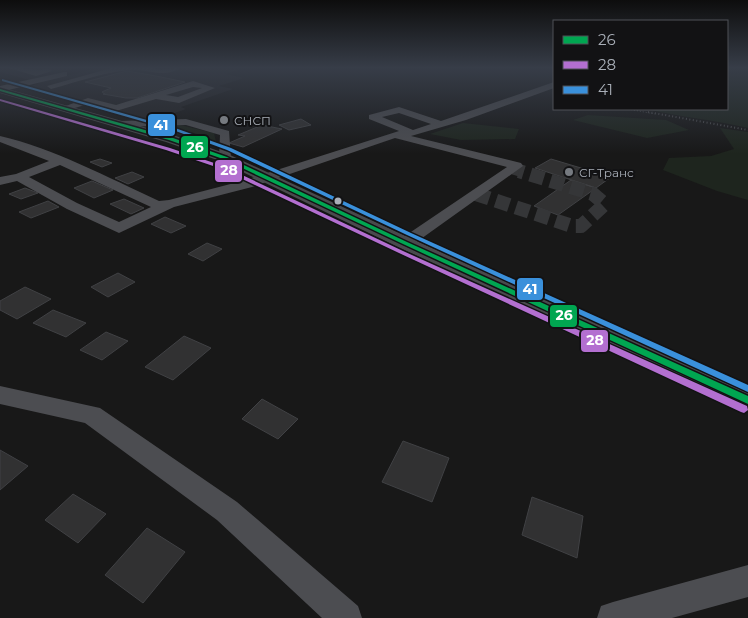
<svg xmlns="http://www.w3.org/2000/svg" width="748" height="618" viewBox="0 0 748 618" font-family="Montserrat,sans-serif">
	<style>
		.built { fill: #222224 }
		.green { fill: #1e251e }
		.building { fill: #313132; stroke: #404144 }
		.lines { fill: none; stroke-linecap: round; stroke-linejoin: round }
		.minor-tunnel-far1 { stroke: #353638; stroke-width: 11; stroke-dasharray: 11 5.5; stroke-linecap: butt }
		.minor-tunnel { stroke: #353638; stroke-width: 14; stroke-dasharray: 14 7; stroke-linecap: butt }
		.path-far1 { stroke: #4e4f52; stroke-width: 1; stroke-dasharray: 1 2; stroke-linecap: butt }
		.path { stroke: #4e4f52; stroke-width: 2; stroke-dasharray: 1 2.5; stroke-linecap: butt }
		.minor { fill: #4c4d51; fill-rule: evenodd }
		.major { fill: #494a4d; fill-rule: evenodd }
		.bus-1-casing { stroke: #121214; stroke-width: 3 }
		.bus-2-casing { stroke: #121214; stroke-width: 3 }
		.bus-3-casing { stroke: #121214; stroke-width: 3 }
		.bus-1 { fill: #00a651; fill-rule: evenodd }
		.bus-2 { fill: #b36fd0; fill-rule: evenodd }
		.bus-3 { fill: #3a90db; fill-rule: evenodd }
		.poi-dot { fill: #767a80; stroke: #121214; stroke-width: 2 }
		.bus-dot { fill: #a9afb8; stroke: #121214; stroke-width: 2 }
		.labels { text-anchor: middle; dominant-baseline: central; stroke-width: 4; stroke-linejoin: round; paint-order: stroke }
		.far-poi-label { font-size: 12px; fill: #a9afb8; stroke: #121214; text-anchor: start }
		.line-badge { stroke: #121214; stroke-width: 2 }
		.badge-label { font-size: 14px; text-anchor: middle; font-weight: bold; fill: #fff }
	</style>
	<rect width="100%" height="100%" fill="#181818"/>
	<path class="built" d="M0,67H82L29,80L0,72Z
		M102,67H246L226,74L244,78L219,86L233,89L181,107L186,109L149,122L26,88L44,81Z"/>
	<path class="green" d="M727,67H748V128C714,120 680,117 646,109H727Z
		M588,115L666,120L689,130L647,138L573,120Z
		M463,123L519,129L515,139L461,140L430,134Z
		M180,125L214,133L216,142L208,144L154,127Z
		M720,128L748,132V200L717,191L663,170L669,158L711,156L734,149Z"/>
	<path class="building" d="M127,71L156,76L185,82L137,98H126L103,94H105L102,92L104,91L111,88L85,82Z
		M301,119L311,125L289,130L279,125Z
		M262,125L282,129L243,147L229,143L245,136L238,135Z
		M100,159L112,163L102,167L90,162Z
		M551,159L611,177L596,188L535,168Z
		M132,172L144,177L128,184L115,178Z
		M571,180L596,188L558,215L534,206Z
		M92,181L113,190L94,198L74,188Z
		M25,188L38,193L21,199L9,194Z
		M124,199L144,208L131,214L110,204Z
		M48,201L59,207L31,218L19,212Z
		M165,217L186,226L171,233L151,224Z
		M207,243L222,249L203,261L188,254Z
		M118,273L135,282L108,297L91,287Z
		M25,287L51,299L17,319L0,310V301Z
		M53,310L86,323L66,337L33,323Z
		M106,332L128,341L102,360L80,350Z
		M184,336L211,348L173,380L145,367Z
		M262,399L298,419L278,439L242,419Z
		M403,441L449,458L432,502L382,482Z
		M0,450L28,466L0,490Z
		M73,494L106,514L78,543L45,520Z
		M532,497L583,516L577,558L522,535Z
		M147,528L185,552L143,603L105,575Z"/>
	<g class="lines">
		<path class="minor-tunnel-far1" d="M513,169L523,172"/>
		<path class="minor-tunnel" d="M476,194L572,226H581L605,204L593,194L519,171"/>
		<path class="path-far1" d="M628,109L655,114"/>
		<path class="path" d="M648,112L748,130"/>
		<path class="minor" d="M5,67C21,67 33,72 48,69L52,71L36,76Z
			M115,67H148L161,70L182,67C165,78 154,71 136,70C108,70 78,82 51,89L47,86Z
			M64,72H67V76L0,92V86Z
			M193,81L215,88L179,103L156,99L116,111L88,104L65,111L60,108L88,98L116,105ZM193,87L202,88L178,97L166,95Z
			M554,82V88L466,120L411,136L521,163L523,166L411,246H399L397,243L399,240L507,167L395,138L252,187L174,207L119,233L67,209L17,181L0,185V177L16,174L49,161L0,142V136C53,148 109,178 159,201L169,200L242,181L399,131L369,119V115L399,107L441,121ZM399,113L431,124L413,130L382,117ZM60,165L151,207L119,222L77,203L29,177Z
			M186,119L229,131L231,158L229,161L225,162L219,158L220,135L186,125L120,127L115,124L120,121Z
			M0,386L100,408L237,502L358,606L362,618H322L217,520L85,423L0,404Z
			M748,565V597L672,618H597L601,606L613,602Z"/>
		<path class="major" d="M0,87L176,136L230,155L412,239L748,388V411L398,247L220,161L166,142L0,93Z"/>
		<defs>
			<path id="bus-1" d="M0,89L173,138L227,157L407,242L748,396V404L403,244L223,159L169,140L0,91Z"/>
			<path id="bus-2" d="M0,99L170,148L223,166L403,251L747,406L748,410L744,413L741,412L399,253L219,168L166,150L0,101Z"/>
			<path id="bus-3" d="M2,79L175,128L231,148L411,233L748,385V392L407,235L227,150L173,130L2,81Z"/>
		</defs>
		<use href="#bus-1" class="bus-1-casing"/>
		<use href="#bus-2" class="bus-2-casing"/>
		<use href="#bus-3" class="bus-3-casing"/>
		<use href="#bus-1" class="bus-1"/>
		<use href="#bus-2" class="bus-2"/>
		<use href="#bus-3" class="bus-3"/>
	</g>
	<linearGradient id="sky" x2="0" y2="1"><stop stop-color="#0d0d0d"/><stop offset="0.44" stop-color="#373d48"/><stop offset="1" stop-color="#373d48" stop-opacity="0"/></linearGradient>
	<rect width="748" height="154" fill="url(#sky)"/>
	<g class="poi-dot">
		<circle cx="224" cy="120" r="5"/>
		<circle cx="569" cy="172" r="5"/>
	</g>
	<circle class="bus-dot" cx="338" cy="201" r="4.5"/>
	<g class="labels">
		<g class="far-poi-label">
			<text x="234" y="120">СНСП</text>
			<text x="579" y="172">СГ-Транс</text>
		</g>
	</g>
	<g class="line-badge">
		<rect x="147" y="113" width="29" height="24" rx="5" fill="#3a90db"/>
		<rect x="180" y="135" width="29" height="24" rx="5" fill="#00a651"/>
		<rect x="214" y="159" width="29" height="24" rx="5" fill="#b36fd0"/>
		<rect x="516" y="277" width="28" height="24" rx="5" fill="#3a90db"/>
		<rect x="549" y="304" width="29" height="24" rx="5" fill="#00a651"/>
		<rect x="580" y="329" width="29" height="24" rx="5" fill="#b36fd0"/>
	</g>
	<g class="badge-label">
		<text x="161" y="130">41</text>
		<text x="195" y="152">26</text>
		<text x="229" y="175">28</text>
		<text x="530" y="294">41</text>
		<text x="564" y="320">26</text>
		<text x="595" y="345">28</text>
	</g>
	<rect x="553" y="20" width="175" height="90" fill="#121214" stroke="#4e5156"/>
	<rect x="563" y="36" width="25" height="8" fill="#00a651" stroke="#4e5156"/>
	<text x="598" y="45" font-size="15" fill="#a9afb8">26</text>
	<rect x="563" y="61" width="25" height="8" fill="#b36fd0" stroke="#4e5156"/>
	<text x="598" y="70" font-size="15" fill="#a9afb8">28</text>
	<rect x="563" y="86" width="25" height="8" fill="#3a90db" stroke="#4e5156"/>
	<text x="598" y="95" font-size="15" fill="#a9afb8">41</text>
</svg>
